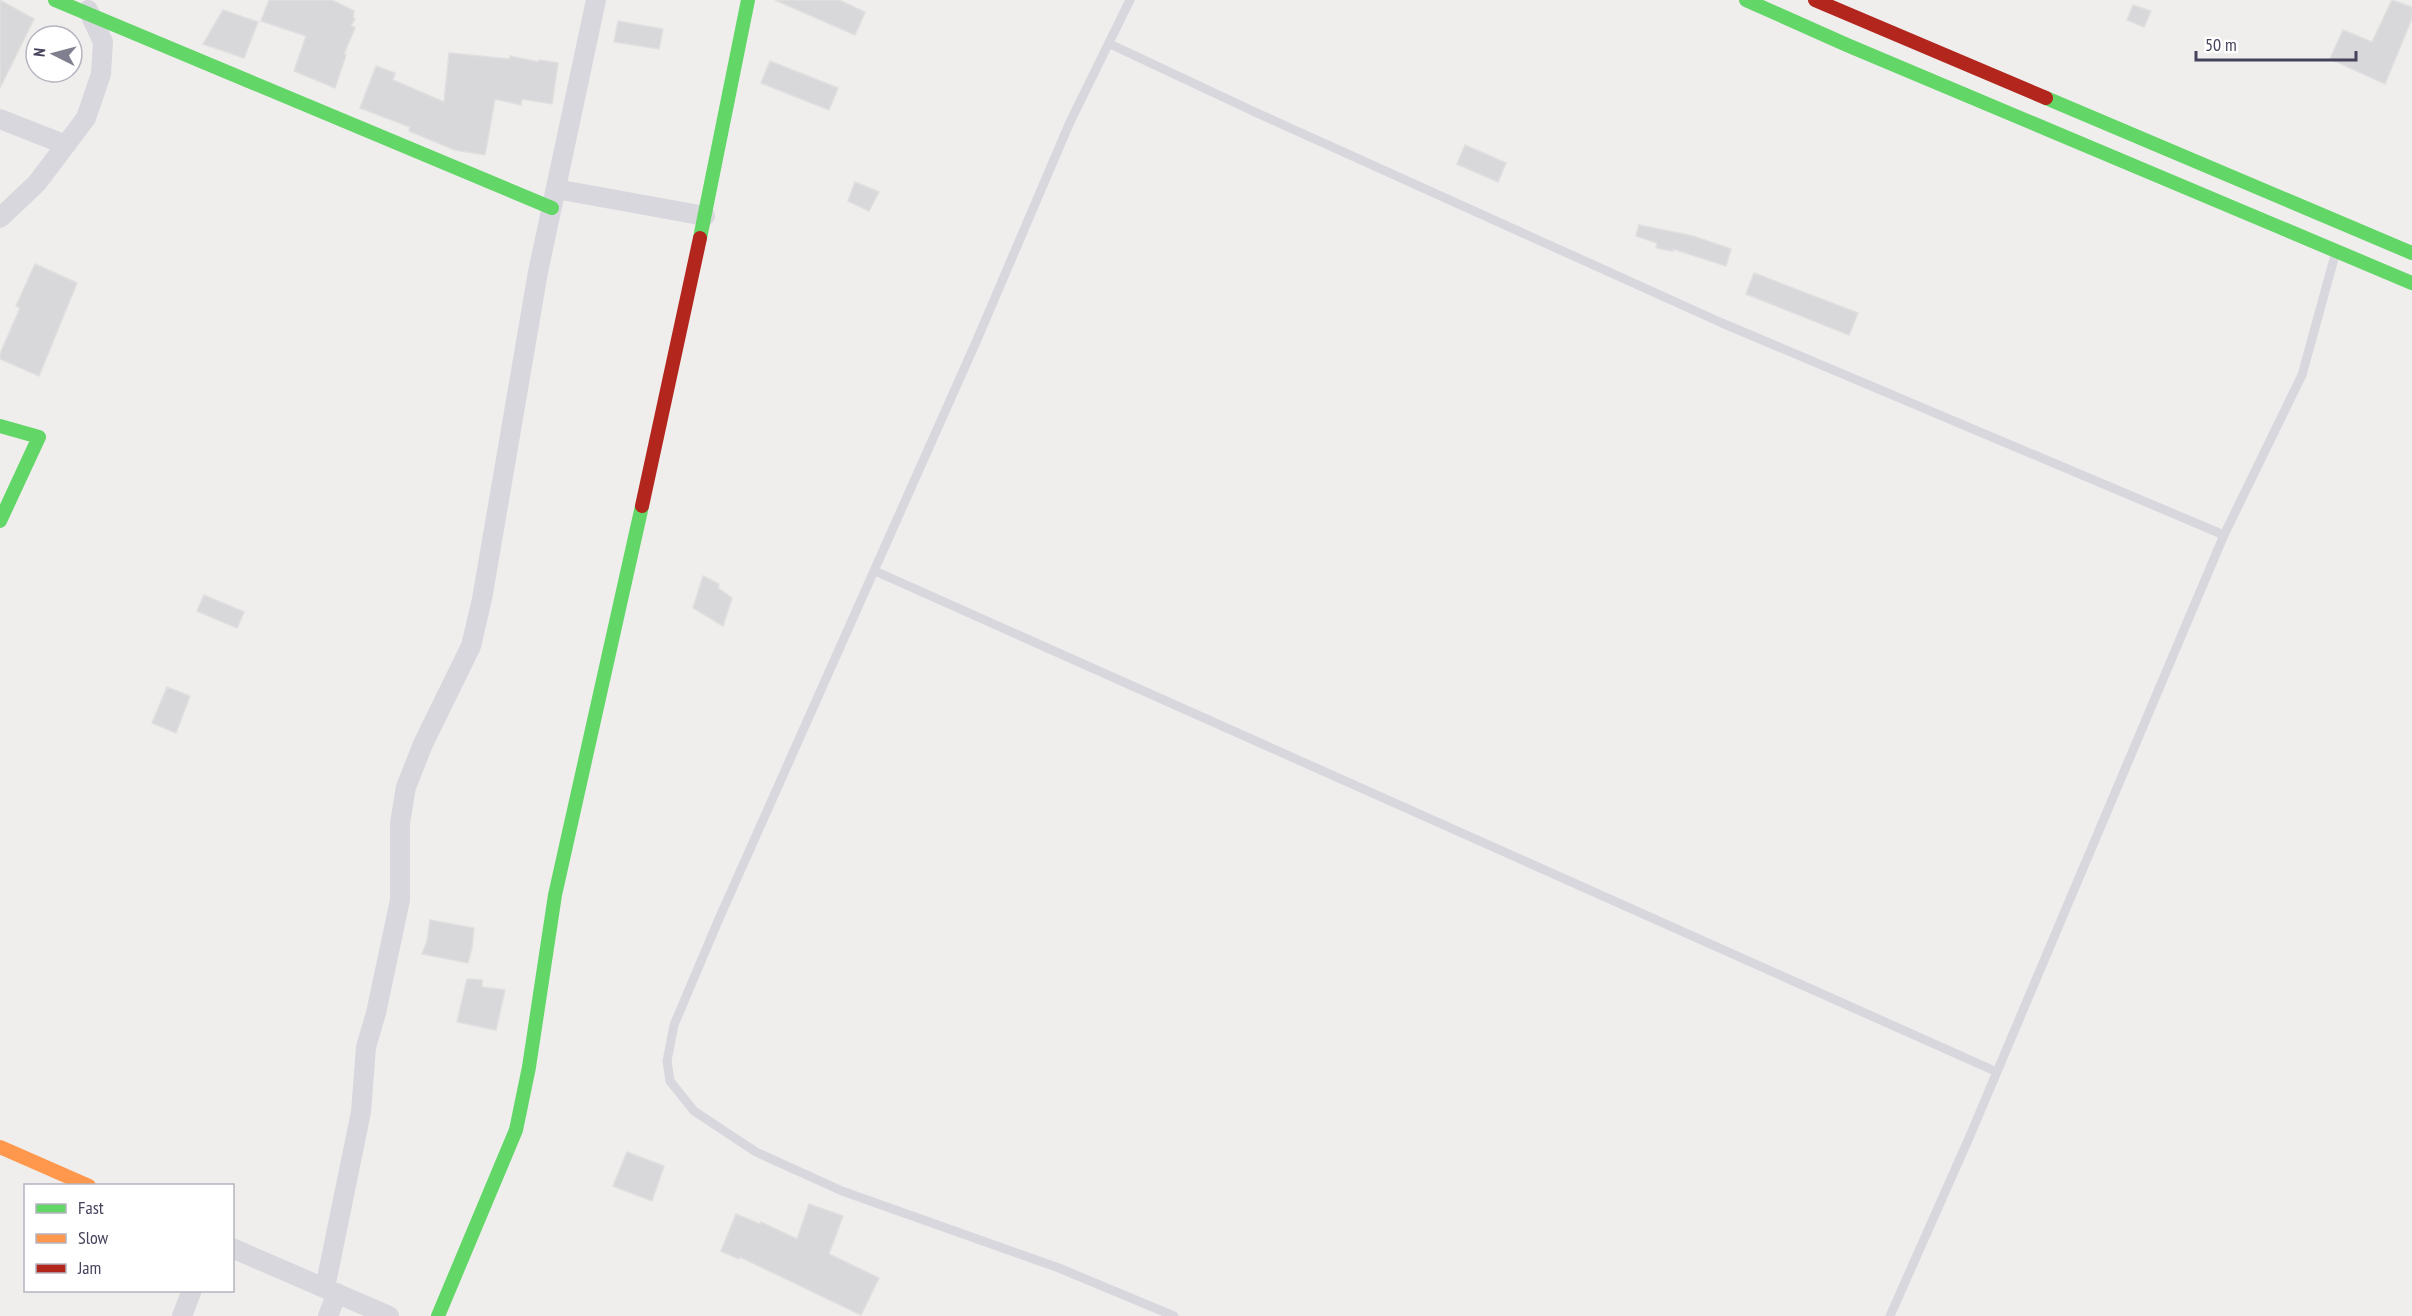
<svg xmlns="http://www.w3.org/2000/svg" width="2412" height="1316" viewBox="0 0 2412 1316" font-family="'PT Sans Narrow',sans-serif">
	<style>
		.building { fill: #d8d7d9; stroke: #e0dfe0; stroke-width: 1.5 }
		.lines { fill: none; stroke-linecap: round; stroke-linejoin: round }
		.lane { stroke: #d8d7dd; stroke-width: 9 }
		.street { stroke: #d8d7dd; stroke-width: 20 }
		.fast { stroke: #63d668; stroke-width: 14 }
		.slow { stroke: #ff974d; stroke-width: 14 }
		.jam { stroke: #b3261e; stroke-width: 14 }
	</style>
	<rect width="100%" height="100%" fill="#efeeed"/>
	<path class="building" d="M0,0L34,19L0,88Z
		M269,0H332L354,11L353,17L355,19L351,25L355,28L344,54L346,55L335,88L294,71L306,36L261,21Z
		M775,0H839L865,12L855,35Z
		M2392,0L2412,7V18L2385,84L2330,59L2343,30L2372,42Z
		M2133,5L2151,11L2144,27L2127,20Z
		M223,10L258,22L244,58L203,44Z
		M618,21L663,29L659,49L614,42Z
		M449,53L510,59V56L538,62L539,60L558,63L552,104L522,99L521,105L495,99L485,155L455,150L409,131L410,127L360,108L376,66L395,73L393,80L444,102Z
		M770,61L838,88L829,110L761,83Z
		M1465,145L1506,163L1498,182L1457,164Z
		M855,182L879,192L869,211L848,201Z
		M1639,225L1693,236L1731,249L1726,266L1673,249V251L1656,248L1657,243L1636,236Z
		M35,264L77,283L39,376L0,359V354L20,308L16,306Z
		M1754,273L1858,313L1849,335L1746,294Z
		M703,576L719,584L718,588L732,598L723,626L693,608Z
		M204,595L244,612L237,628L197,611Z
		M167,687L190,696L176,733L152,723Z
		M430,920L474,928L472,948L468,963L422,954L427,941Z
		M467,979L482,980V987L505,990L496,1030L457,1022Z
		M627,1152L664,1166L652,1201L613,1186Z
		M809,1204L843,1216L829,1254L879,1278L861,1315L740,1257L739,1259L721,1251L736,1214L760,1224L761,1222L797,1239Z"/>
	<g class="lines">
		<path class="lane" d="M1130,0L1070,122L976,342L718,921L674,1025L667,1061L670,1081L694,1111L756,1152L842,1191L1059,1268L1174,1316
			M1110,44L1257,113L1722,323L2224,535
			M875,571L1997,1072
			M1890,1316L1969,1138L2224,535L2302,375L2335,255"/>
		<path class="street" d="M0,119L66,145
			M556,189L705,216
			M0,218L37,183L86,118L101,74L103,42L88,10
			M232,1248L389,1316
			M325,1288L361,1112L366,1047L376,1013L400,900V823L406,787L423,744L471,646L482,599L538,272L596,0
			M182,1316L192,1290
			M328,1316L337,1293"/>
		<path class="fast" d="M55,0L552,208
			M1746,0L1847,45L2412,283
			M2046,98L2412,253
			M700,238L748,0
			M0,426L39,437L0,521
			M438,1316L516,1130L529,1067L555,895L642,506"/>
		<path class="slow" d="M0,1147L89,1186"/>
		<path class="jam" d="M1815,0L2046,98
			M642,506L700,238"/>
	</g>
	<rect x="24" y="1184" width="210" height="108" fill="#ffffff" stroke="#b5b4be" stroke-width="1.5"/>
	<rect x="36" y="1204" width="30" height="9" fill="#63d668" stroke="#b5b4be" stroke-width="1.5"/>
	<text x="78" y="1214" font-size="18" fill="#45435c">Fast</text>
	<rect x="36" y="1234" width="30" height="9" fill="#ff974d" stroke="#b5b4be" stroke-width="1.5"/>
	<text x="78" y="1244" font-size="18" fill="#45435c">Slow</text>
	<rect x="36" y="1264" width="30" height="9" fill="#b3261e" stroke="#b5b4be" stroke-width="1.5"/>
	<text x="78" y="1274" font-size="18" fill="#45435c">Jam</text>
	<g transform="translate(54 54) rotate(276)"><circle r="28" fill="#ffffff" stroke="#b5b4be" stroke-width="1.5"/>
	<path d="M0-4.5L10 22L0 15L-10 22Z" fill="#807f8f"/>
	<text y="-9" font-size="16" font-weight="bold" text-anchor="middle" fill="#45435c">N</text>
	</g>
	<path d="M2196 51v9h160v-9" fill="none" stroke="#45435c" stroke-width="3"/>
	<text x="2205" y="51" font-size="18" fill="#45435c" stroke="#ffffff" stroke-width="4.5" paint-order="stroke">50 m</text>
</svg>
